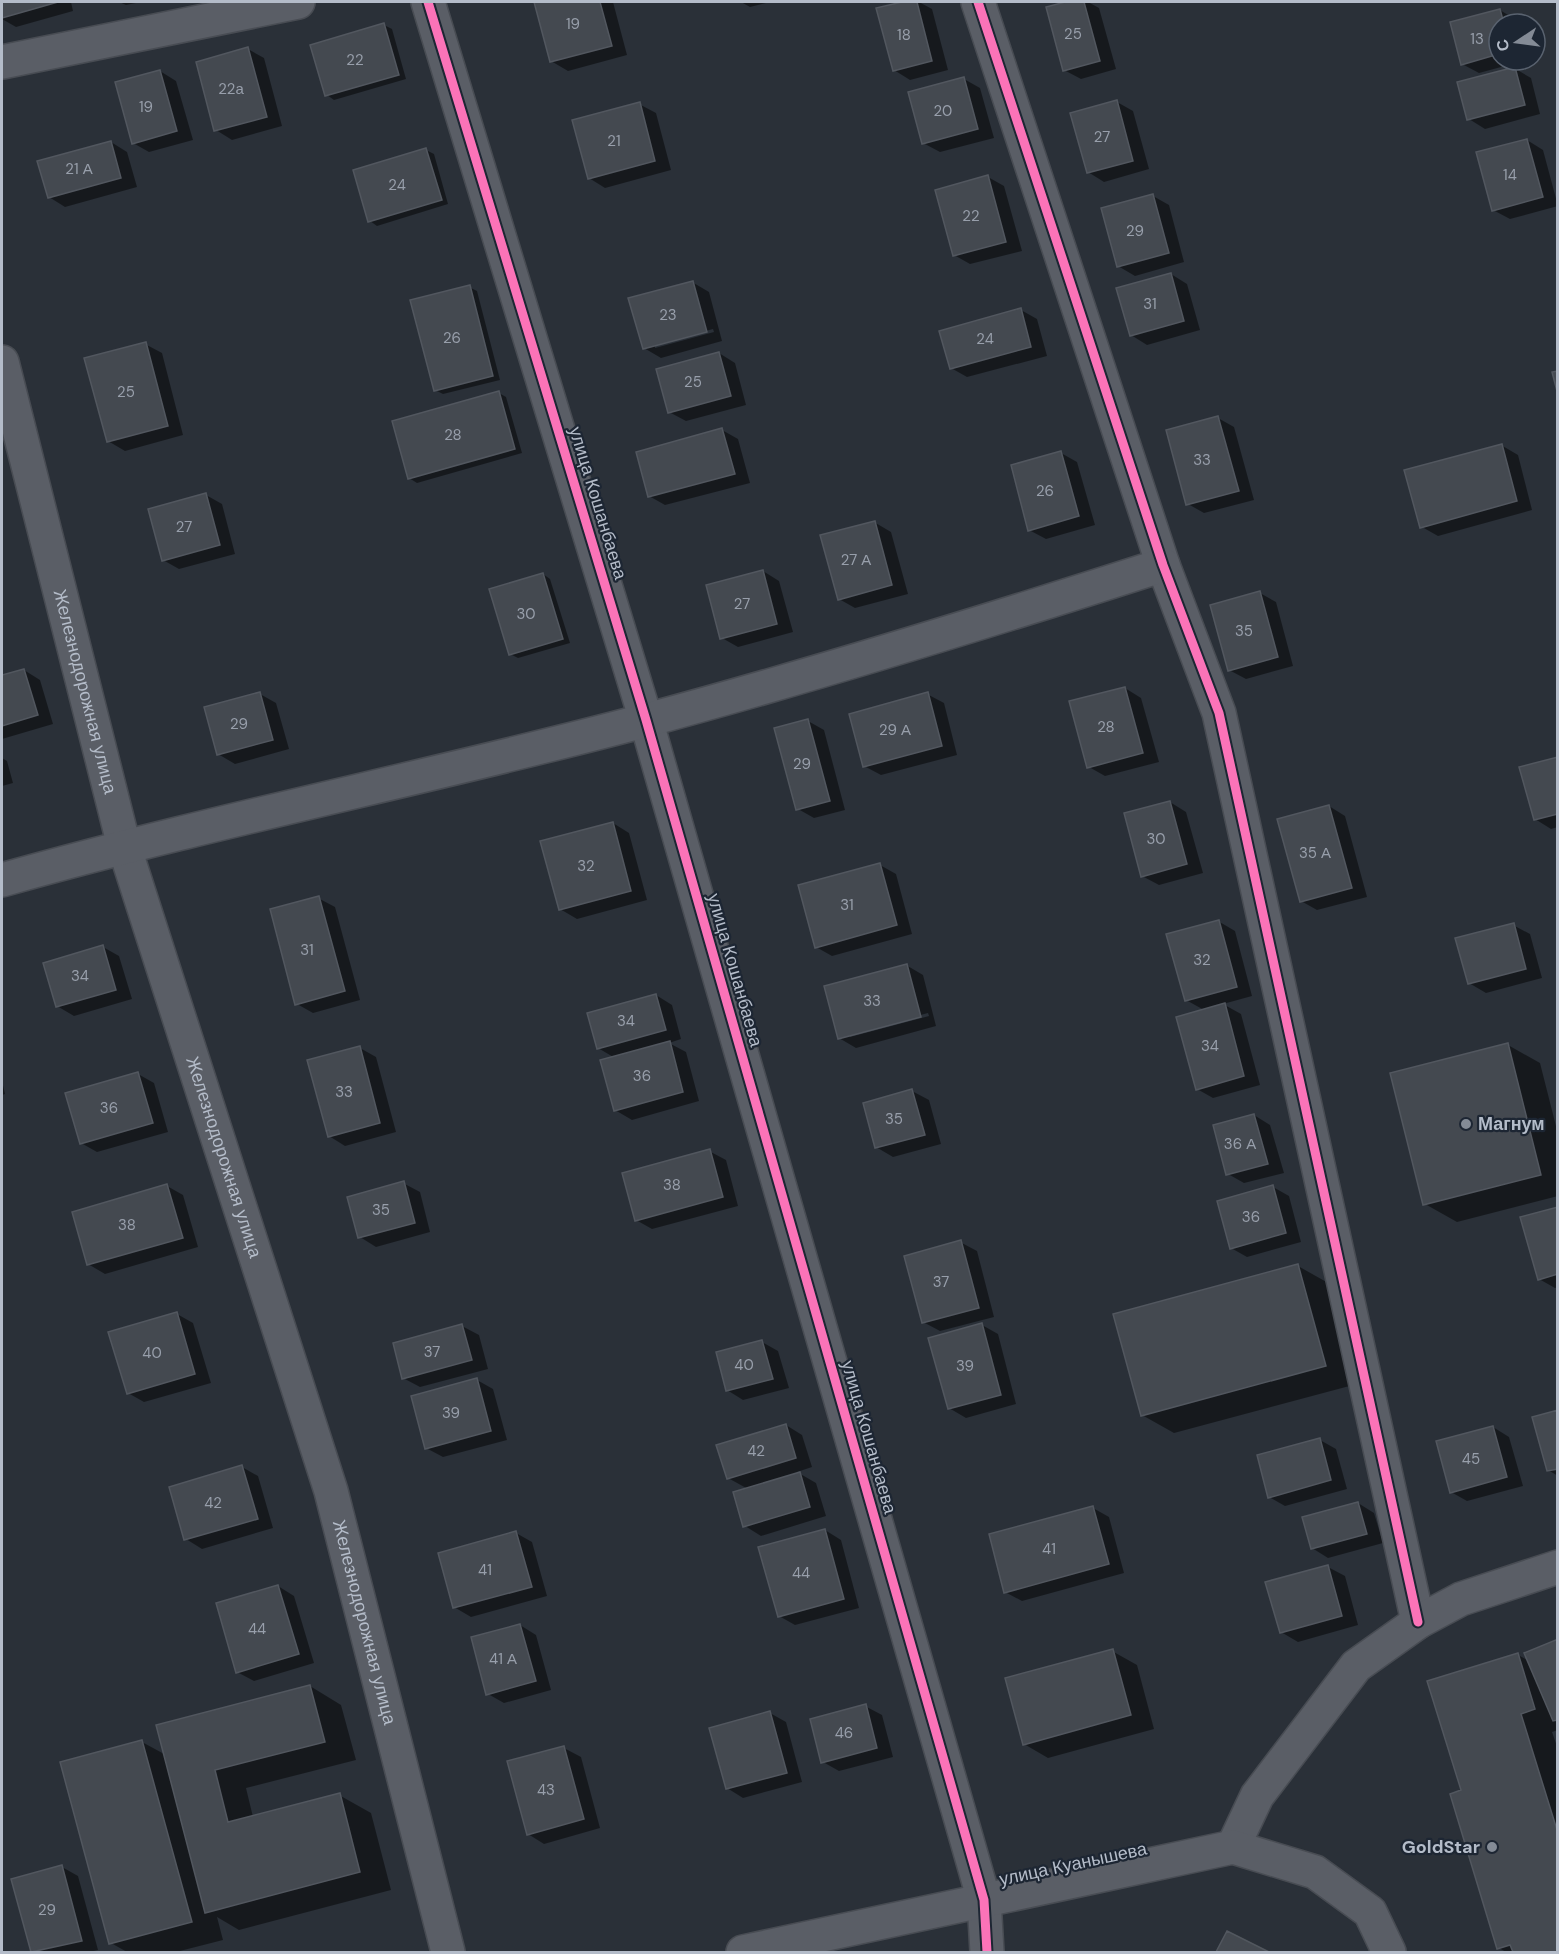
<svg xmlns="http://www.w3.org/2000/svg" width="1559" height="1954" viewBox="0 0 1559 1954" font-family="'DM Sans',sans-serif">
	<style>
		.shadow { fill: #0007; fill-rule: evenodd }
		.building { fill: #444950; stroke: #52575f; stroke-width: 1.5 }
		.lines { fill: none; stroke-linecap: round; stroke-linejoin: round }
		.minor-casing { stroke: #484c53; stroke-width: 36 }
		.minor { stroke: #5a5e66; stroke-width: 33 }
		.cycleway-casing { stroke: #1d2633; stroke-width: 13 }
		.cycleway { stroke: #fb73b8; stroke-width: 9 }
		.poi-dot { fill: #848b96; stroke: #1d2633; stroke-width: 2 }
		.labels { text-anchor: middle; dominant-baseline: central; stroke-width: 4.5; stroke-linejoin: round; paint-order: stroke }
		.number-label { font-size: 15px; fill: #989fab }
		.street-label { font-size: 18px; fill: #b4bcc9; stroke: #1d2633 }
		.poi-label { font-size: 18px; font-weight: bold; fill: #b4bcc9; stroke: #1d2633; text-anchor: start }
	</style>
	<rect width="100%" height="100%" fill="#2a3038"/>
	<path class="shadow" d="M2,2H71L73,11L16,27L2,19Z
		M119,2H141L126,5Z
		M535,2H613L627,55L568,71L551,61Z
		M741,2H770L750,7Z
		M908,2H919L932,9L948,70L910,80L894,70L878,10Z
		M1071,2H1088L1099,8L1116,69L1081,79L1064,70L1047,8Z
		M1500,10L1516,20L1517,24H1499V60H1527L1479,73L1462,64Z
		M384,25L392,29L406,79L334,100L327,95Z
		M248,49L264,58L282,126L232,140L216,130Z
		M1514,68L1531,78L1540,114L1485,129L1469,119Z
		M160,71L176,81L193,140L149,152L133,143Z
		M964,79L980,88L994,138L940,152L923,143Z
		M1117,102L1133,111L1149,169L1104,182L1088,172Z
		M639,104L656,113L671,170L605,188L589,178Z
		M1527,140L1543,150L1558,206L1510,219L1493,210Z
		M111,142L127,152L137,187L65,207L49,197Z
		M426,150L434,154L448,204L377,226L370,221Z
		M988,177L1004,186L1022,251L970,264L954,255Z
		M1153,196L1169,205L1184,262L1135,276L1118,266Z
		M1171,274L1187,284L1200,330L1147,345L1131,335Z
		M692,282L709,292L722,341L661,358L644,348ZM713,329L714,332L655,348V345Z
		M469,287L477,291L500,380L443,394L435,390Z
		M1021,310L1037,319L1047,356L967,377L951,368Z
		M145,344L162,353L183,435L125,451L108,441Z
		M719,353L735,363L746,405L686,421L669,412Z
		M499,393L506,397L522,453L417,483L409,478Z
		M1218,418L1234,427L1254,500L1204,513L1188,504Z
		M722,430L738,439L750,483L665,505L649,496Z
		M1501,445L1518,455L1532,510L1438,536L1422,527Z
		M1061,453L1077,462L1095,525L1046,539L1029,530Z
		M206,495L222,504L235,554L179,569L163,560Z
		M874,522L891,532L908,594L855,608L839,599Z
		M763,571L779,581L793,632L738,647L722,638Z
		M543,574L550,579L570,643L518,658L510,654Z
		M1260,593L1276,602L1293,666L1246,679L1229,670Z
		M24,670L40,680L53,724L2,739V677Z
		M1125,688L1141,698L1159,762L1105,776L1089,767Z
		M260,694L276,703L289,749L235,764L218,754Z
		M927,694L944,703L957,755L881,775L864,766Z
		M808,721L824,730L845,810L814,818L798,809Z
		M2,758L7,761L13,783L2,786Z
		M1558,759V827L1551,829L1535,819Z
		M1170,802L1186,812L1203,873L1159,885L1142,876Z
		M1329,806L1345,816L1367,897L1317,910L1301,901Z
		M613,823L629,833L647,900L577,919L560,909Z
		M880,865L896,874L912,934L832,956L816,947Z
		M318,898L335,907L360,1000L313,1013L297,1004Z
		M1218,921L1235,931L1252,996L1223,1004L1241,1014L1260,1085L1213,1098L1197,1089L1204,1010L1186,1000Z
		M1513,925L1530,934L1542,978L1486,993L1469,983Z
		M103,947L119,956L132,999L74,1016L57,1006Z
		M906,965L923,975L936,1026L856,1048L839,1038ZM928,1013L929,1016L850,1037V1034Z
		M656,995L672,1005L681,1039L669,1043L686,1052L699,1101L632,1120L615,1110V1058L598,1048Z
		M1508,1045L1540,1063L1558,1134V1196L1457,1222L1425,1204Z
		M360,1048L376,1057L396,1132L345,1146L329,1136Z
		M138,1074L154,1083L168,1132L97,1152L81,1143Z
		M2,1081L5,1094L2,1095Z
		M912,1091L929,1100L941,1144L893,1157L876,1147Z
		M1254,1115L1270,1125L1284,1173L1244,1183L1228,1174Z
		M709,1151L726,1160L738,1206L652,1229L636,1220Z
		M403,1183L420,1192L430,1232L376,1247L360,1237Z
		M167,1186L183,1195L198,1247L105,1274L88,1264Z
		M1273,1187L1289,1196L1301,1242L1247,1257L1231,1248Z
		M1558,1209V1287L1555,1288L1539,1279Z
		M960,1242L977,1251L994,1317L940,1331L923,1322Z
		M1298,1266L1330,1284L1357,1384L1174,1433L1142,1415Z
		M177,1314L193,1323L211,1383L144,1402L128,1393Z
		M982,1325L998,1334L1016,1404L966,1418L949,1408Z
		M462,1326L479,1335L488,1369L420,1387L403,1378Z
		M762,1342L778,1351L789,1388L743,1400L727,1390Z
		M477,1380L493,1389L507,1440L443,1457L426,1448Z
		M1558,1412V1476L1548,1470Z
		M786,1425L802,1435L812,1467L797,1472L816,1483L826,1516L761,1536L745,1526L748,1489L728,1478Z
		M1493,1427L1509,1437L1523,1486L1467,1501L1451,1492Z
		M1320,1440L1336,1449L1347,1489L1285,1506L1269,1497Z
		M242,1467L258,1476L273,1528L202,1549L186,1539Z
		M1358,1503L1374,1513L1383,1543L1328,1558L1312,1548Z
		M1093,1508L1109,1517L1124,1573L1022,1601L1005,1592Z
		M825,1530L841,1540L859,1608L795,1625L779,1616Z
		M516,1533L532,1542L547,1596L471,1617L454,1607Z
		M1328,1567L1345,1576L1358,1625L1298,1642L1281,1632Z
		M278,1586L294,1596L314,1663L254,1681L237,1672Z
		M520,1625L536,1635L551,1690L504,1703L488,1694Z
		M1558,1641V1730L1552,1732L1558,1749V1952H1506L1499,1948L1463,1791L1518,1655L1529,1661Z
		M1112,1651L1137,1665L1154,1729L1048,1758L1024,1744Z
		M310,1686L341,1705L356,1760L246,1788L253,1817L339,1795L371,1813L391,1890L239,1930L217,1917L223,1940L176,1952H127L111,1943L142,1742L166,1755Z
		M865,1706L882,1715L893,1757L839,1771L823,1762Z
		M770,1713L786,1722L802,1782L743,1798L727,1788Z
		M564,1748L581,1757L600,1828L544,1844L528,1834Z
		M62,1867L78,1876L98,1950L89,1952H33L13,1880Z
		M1228,1933L1266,1952H1218Z"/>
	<path class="building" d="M2,2H58L2,18Z
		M534,2H600L612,46L550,62Z
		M902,2H917L932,61L893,71L876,8Z
		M1065,2H1084L1100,61L1063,71L1046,7Z
		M1500,9L1504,24H1499V54L1461,65L1450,22Z
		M384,23L399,75L325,96L310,45Z
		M248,47L267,117L214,131L196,62Z
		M1515,67L1525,105L1467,120L1457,82Z
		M160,70L177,131L132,144L115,82Z
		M964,77L978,129L922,144L908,92Z
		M1117,100L1133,161L1087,173L1070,113Z
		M640,102L655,161L588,179L572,120Z
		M1527,139L1543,197L1492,211L1476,152Z
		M111,141L121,178L48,198L37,161Z
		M426,148L442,200L368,222L353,170Z
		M988,175L1006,242L953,256L935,190Z
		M1153,194L1169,253L1117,267L1101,208Z
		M1171,273L1184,321L1130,336L1116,288Z
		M693,281L707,332L643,349L628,298Z
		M470,285L493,376L434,391L410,300Z
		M1021,308L1031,347L950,369L939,331Z
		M146,342L168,426L107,442L84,358Z
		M719,352L731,396L668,413L656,369Z
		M1558,371V395L1552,372Z
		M499,391L515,449L408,479L392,421Z
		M1218,416L1239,491L1186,505L1166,430Z
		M722,428L735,474L648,497L636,452Z
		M1502,444L1517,501L1420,528L1404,470Z
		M1061,451L1079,516L1028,531L1011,465Z
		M206,493L220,545L162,561L148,509Z
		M875,521L892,585L838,600L820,535Z
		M763,570L777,624L720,639L706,585Z
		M543,573L563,639L509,655L489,589Z
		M1260,591L1278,657L1228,671L1210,605Z
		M24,669L38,715L2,726V675Z
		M1125,687L1143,753L1087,768L1069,701Z
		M260,692L273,740L217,755L204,707Z
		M928,692L942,746L863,767L849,714Z
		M808,719L830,801L796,810L774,728Z
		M1558,757V814L1534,820L1519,767Z
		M1170,801L1187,864L1141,877L1124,813Z
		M1329,805L1352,888L1300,902L1277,819Z
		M613,822L631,891L559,910L540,841Z
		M880,863L897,925L815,948L798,885Z
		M319,896L345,991L295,1005L270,909Z
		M1219,920L1237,987L1185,1001L1166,934Z
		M1514,923L1526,969L1468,984L1455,938Z
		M103,945L116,990L56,1007L43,963Z
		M907,964L921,1017L838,1039L824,986Z
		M656,994L666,1030L597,1049L587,1013Z
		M1225,1003L1244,1076L1196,1090L1176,1017Z
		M670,1041L683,1092L614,1111L600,1060Z
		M1508,1043L1541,1175L1423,1205L1390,1073Z
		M360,1046L380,1123L328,1137L307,1060Z
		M138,1072L153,1123L80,1144L65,1093Z
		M912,1089L925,1135L875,1148L863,1103Z
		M1254,1114L1268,1164L1226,1175L1213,1125Z
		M710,1149L723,1197L635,1221L622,1173Z
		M404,1181L415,1223L358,1238L347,1197Z
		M167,1184L183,1238L87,1265L72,1212Z
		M1273,1185L1286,1233L1230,1249L1217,1201Z
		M1558,1207V1274L1538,1280L1520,1217Z
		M961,1240L979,1308L922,1323L904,1256Z
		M1298,1264L1326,1366L1141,1416L1113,1314Z
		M177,1312L195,1374L127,1394L108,1332Z
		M982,1323L1001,1395L948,1409L928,1338Z
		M462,1324L472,1360L402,1379L393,1343Z
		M762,1340L773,1379L726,1391L716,1352Z
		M477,1378L491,1431L425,1449L411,1396Z
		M1558,1410V1469L1547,1471L1532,1417Z
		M786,1424L796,1458L727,1479L716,1445Z
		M1493,1426L1507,1477L1450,1493L1436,1441Z
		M1320,1438L1331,1480L1268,1498L1257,1455Z
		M242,1465L258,1519L184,1540L169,1487Z
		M800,1472L810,1507L743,1527L733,1492Z
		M1358,1502L1367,1534L1311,1549L1302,1517Z
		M1093,1506L1109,1564L1004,1593L989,1534Z
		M825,1529L844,1599L778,1617L758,1547Z
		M516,1531L532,1587L453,1608L438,1553Z
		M1328,1565L1342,1616L1280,1633L1265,1582Z
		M278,1585L299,1654L236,1673L216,1603Z
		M520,1624L536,1681L486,1695L471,1637Z
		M1558,1639V1720L1553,1721L1524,1653Z
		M1113,1649L1131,1715L1023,1745L1005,1678Z
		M1518,1653L1535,1709L1521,1714L1558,1833V1952H1513L1510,1945L1497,1949L1450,1794L1461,1790L1427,1681Z
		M310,1685L325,1742L215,1770L228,1822L340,1793L360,1872L205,1913L156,1725Z
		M866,1704L877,1748L821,1763L810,1719Z
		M770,1711L787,1773L726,1789L709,1728Z
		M142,1740L192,1922L109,1944L60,1762Z
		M564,1746L584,1819L527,1835L507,1761Z
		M62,1865L82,1941L31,1952L11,1879Z
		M1227,1931L1269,1952H1216Z"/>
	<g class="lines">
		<defs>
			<g id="minor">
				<path d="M428,2L646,720L984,1900L987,1952"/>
				<path d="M978,2L1163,565L1219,713L1418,1622"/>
				<path d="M2,62L298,2"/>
				<path id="s1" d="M2,362L124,846L331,1491L448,1952"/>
				<path d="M2,880C215,820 433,777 647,720C821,673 992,620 1163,565"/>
				<path d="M1233,1847L1257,1796L1356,1666L1418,1622L1461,1599L1558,1567"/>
				<path d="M743,1952L1233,1847L1315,1872L1370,1912L1389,1952"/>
			</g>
		</defs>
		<use href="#minor" class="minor-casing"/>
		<use href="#minor" class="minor"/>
		<defs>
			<path id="cycleway" d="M428,2L646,720L984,1900L987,1952
				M978,2L1163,565L1219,713L1418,1622"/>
		</defs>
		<use href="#cycleway" class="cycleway-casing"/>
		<use href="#cycleway" class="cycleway"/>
	</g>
	<g class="poi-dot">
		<circle cx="1466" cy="1124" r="6"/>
		<circle cx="1492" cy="1847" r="6"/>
	</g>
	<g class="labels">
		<g class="number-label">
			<text x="573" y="24">19</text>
			<text x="1073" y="34">25</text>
			<text x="904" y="35">18</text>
			<text x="1477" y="39">13</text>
			<text x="355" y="60">22</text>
			<text x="231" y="89">22а</text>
			<text x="146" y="107">19</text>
			<text x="943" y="111">20</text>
			<text x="1102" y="137">27</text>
			<text x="614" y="141">21</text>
			<text x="79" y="169">21 А</text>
			<text x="1510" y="175">14</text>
			<text x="397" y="185">24</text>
			<text x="971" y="216">22</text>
			<text x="1135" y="231">29</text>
			<text x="1150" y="304">31</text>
			<text x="668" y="315">23</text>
			<text x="452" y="338">26</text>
			<text x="985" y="339">24</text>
			<text x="693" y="382">25</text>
			<text x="126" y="392">25</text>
			<text x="453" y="435">28</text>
			<text x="1202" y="460">33</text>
			<text x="1045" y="491">26</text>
			<text x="184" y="527">27</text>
			<text x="856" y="560">27 А</text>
			<text x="742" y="604">27</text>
			<text x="526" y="614">30</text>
			<text x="1244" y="631">35</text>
			<text x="239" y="724">29</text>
			<text x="1106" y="727">28</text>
			<text x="895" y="730">29 А</text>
			<text x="802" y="764">29</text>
			<text x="1156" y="839">30</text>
			<text x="1315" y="853">35 А</text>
			<text x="586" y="866">32</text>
			<text x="847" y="905">31</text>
			<text x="307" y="950">31</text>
			<text x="1202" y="960">32</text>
			<text x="80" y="976">34</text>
			<text x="872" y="1001">33</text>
			<text x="626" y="1021">34</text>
			<text x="1210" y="1046">34</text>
			<text x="642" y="1076">36</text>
			<text x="344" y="1092">33</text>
			<text x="109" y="1108">36</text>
			<text x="894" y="1119">35</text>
			<text x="1240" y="1144">36 А</text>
			<text x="672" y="1185">38</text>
			<text x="381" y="1210">35</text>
			<text x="1251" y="1217">36</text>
			<text x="127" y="1225">38</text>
			<text x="941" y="1282">37</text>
			<text x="432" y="1352">37</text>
			<text x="152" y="1353">40</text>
			<text x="744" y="1365">40</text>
			<text x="965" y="1366">39</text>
			<text x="451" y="1413">39</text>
			<text x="756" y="1451">42</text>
			<text x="1471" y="1459">45</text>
			<text x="213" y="1503">42</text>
			<text x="1049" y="1549">41</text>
			<text x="485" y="1570">41</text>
			<text x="801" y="1573">44</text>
			<text x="257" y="1629">44</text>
			<text x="503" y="1659">41 А</text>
			<text x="844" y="1733">46</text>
			<text x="546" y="1790">43</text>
			<text x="47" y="1910">29</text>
		</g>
		<g class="street-label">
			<text transform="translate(598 503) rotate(73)">улица Кошанбаева</text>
			<text stroke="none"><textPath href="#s1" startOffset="340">Железнодорожная улица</textPath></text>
			<text transform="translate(735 970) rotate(74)">улица Кошанбаева</text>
			<text stroke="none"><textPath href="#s1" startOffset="826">Железнодорожная улица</textPath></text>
			<text transform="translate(869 1437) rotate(74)">улица Кошанбаева</text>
			<text stroke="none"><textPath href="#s1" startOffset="1312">Железнодорожная улица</textPath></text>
			<text transform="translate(1073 1864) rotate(-12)">улица Куанышева</text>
		</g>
		<g class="poi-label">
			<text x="1478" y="1124">Магнум</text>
			<text x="1480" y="1847" text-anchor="end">GoldStar</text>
		</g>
	</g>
	<rect width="1559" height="1954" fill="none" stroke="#b4bcc9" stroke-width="6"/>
	<g transform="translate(1517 42) rotate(257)"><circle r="28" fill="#1d2633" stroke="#59626f" stroke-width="1.5"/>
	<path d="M0-4.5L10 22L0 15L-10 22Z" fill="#848b96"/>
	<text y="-9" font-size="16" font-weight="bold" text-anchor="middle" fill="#b4bcc9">С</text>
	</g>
</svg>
